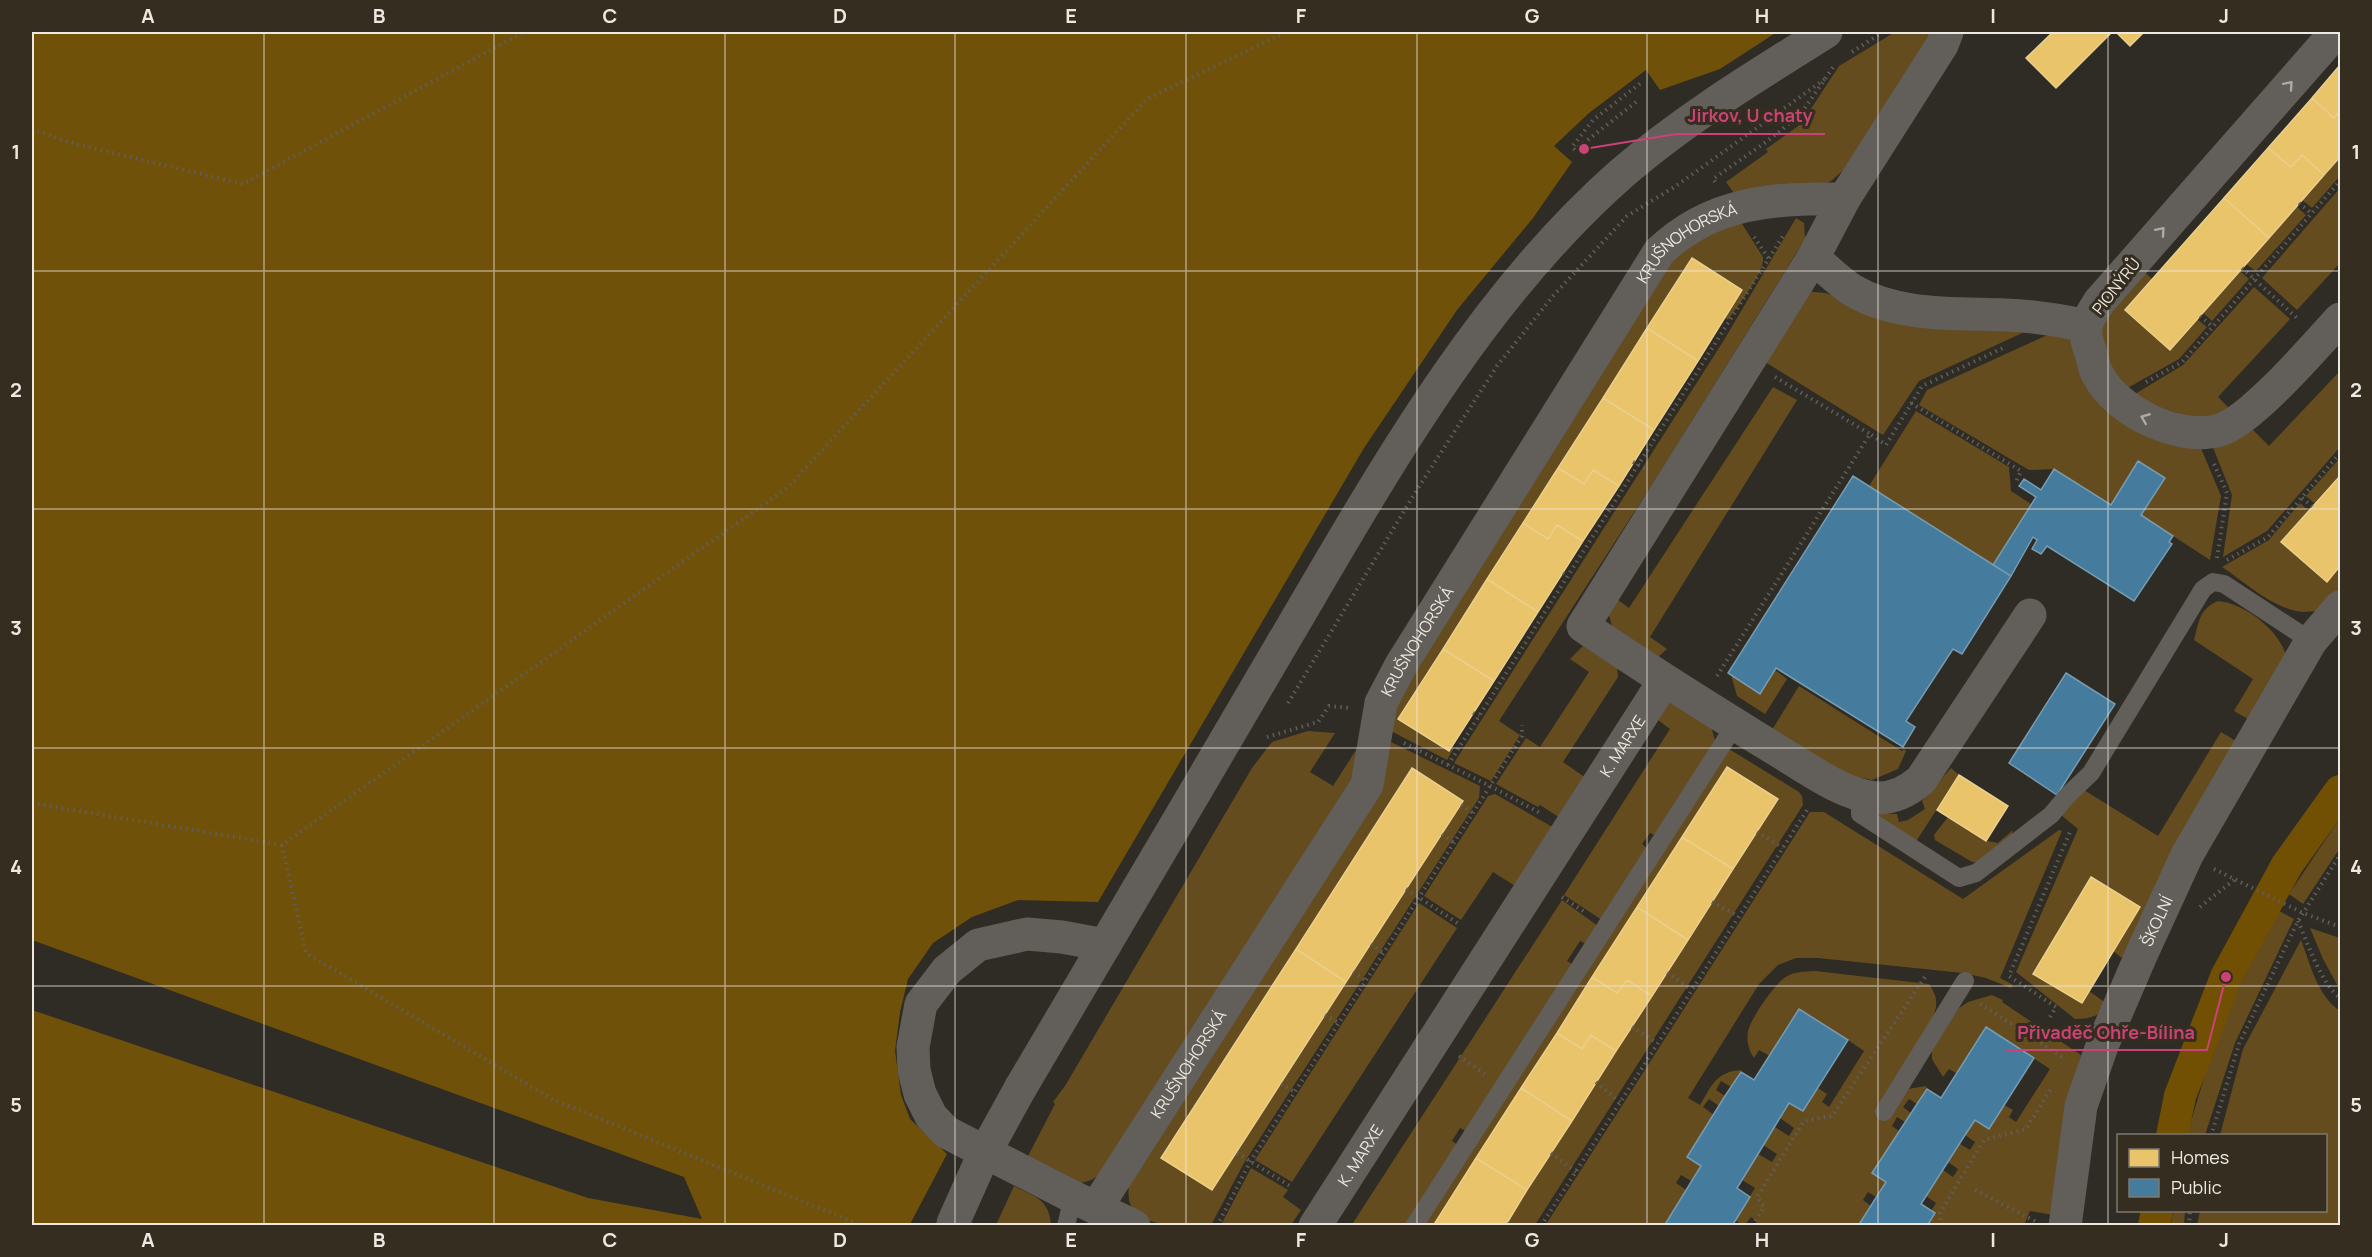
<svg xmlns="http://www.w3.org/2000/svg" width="2372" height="1257" viewBox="0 0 2372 1257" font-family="Manrope,sans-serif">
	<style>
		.green { fill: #644c1f }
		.forest { fill: #705109 }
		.homes { fill: #e9c46a; stroke: #eacf8d; stroke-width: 1.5 }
		.public { fill: #457b9d; stroke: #779cb1; stroke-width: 1.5 }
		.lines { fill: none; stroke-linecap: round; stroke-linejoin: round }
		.canal { stroke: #715003; stroke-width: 32 }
		.path { stroke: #615e5a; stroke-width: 4; stroke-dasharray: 1.5 4.5; stroke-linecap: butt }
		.lane { stroke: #625e59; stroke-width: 18 }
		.street { stroke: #625e59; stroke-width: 33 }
		.secondary { stroke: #625e59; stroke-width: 33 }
		.oneway { stroke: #aeaaa3 }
		.grid { fill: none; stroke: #ede8e0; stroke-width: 1.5; stroke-opacity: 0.55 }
		.labels { text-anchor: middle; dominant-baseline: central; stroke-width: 6; stroke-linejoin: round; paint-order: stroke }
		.street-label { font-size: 16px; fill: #ede8e0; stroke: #342d20 }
		.leader { fill: none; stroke: #cb4276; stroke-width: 2 }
		.callout-dot { fill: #cb4276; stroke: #342d20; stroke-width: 2 }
		.callout-label { font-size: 18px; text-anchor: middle; font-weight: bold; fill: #cb4276; stroke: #342d20; stroke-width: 6; stroke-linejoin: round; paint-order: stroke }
		.neatline { fill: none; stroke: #ede8e0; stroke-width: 2 }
		.grid-label { font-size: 20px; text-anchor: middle; font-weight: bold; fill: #ede8e0 }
	</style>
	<rect width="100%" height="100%" fill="#2f2c25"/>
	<path class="green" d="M1895,32H1932L1848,166L1831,181L1822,185L1734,193L1726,182L1768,152L1766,149L1801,124L1839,66Z
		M2340,158V176L2312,208L2302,200Z
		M2340,188V263L2297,310L2262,278Z
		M2296,206L2306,215L2256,271L2246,264Z
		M1796,218L1804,223L1805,239L1655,480L1499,721L1520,735L1491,781L1454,763L1724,340Z
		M1739,219L1763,257C1765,273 1737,306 1728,320L1725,318L1742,290L1692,259L1398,718L1448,751L1454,748L1447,760L1387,729L1392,704L1669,261L1683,248Z
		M2141,269L2152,279L2125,310L2170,350L2197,319L2207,327L2179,359L2124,390L2102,359L2100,321Z
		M2240,271L2249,279L2212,321L2203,313Z
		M2254,287L2290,319L2218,397L2234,413L2203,422L2130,397L2183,365Z
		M1804,291L1825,293L1894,314L2035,327L1919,381L1883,435L1762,360Z
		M2056,331L2069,338L2080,351L2198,441L2221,496L2210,560L2141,515L2165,478L2139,461L2111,505L2054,469L2029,470L1919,405L1927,390Z
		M2340,371V447L2267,531L2223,557L2232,495L2210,440L2249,426L2269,446Z
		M1773,387L1797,400L1650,637L1667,649L1658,657L1612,626L1607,609L1610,594L1629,608Z
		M1916,411L2009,467L2011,491L2031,504L1993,565L1869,486Z
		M2340,458V476L2315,504L2306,496Z
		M2300,503L2309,511L2327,581L2340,566V591C2336,597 2331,605 2325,608C2288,624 2251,586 2222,567L2269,540Z
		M2218,601C2244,603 2278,629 2286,655L2248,719L2234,711L2253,679L2194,640C2199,622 2199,609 2218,601Z
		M1583,646L1617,668L1618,677L1563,762L1586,778L1562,819L1540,805L1538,807L1496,784L1526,738L1540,747L1589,672L1570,659Z
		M1775,670L1787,679L1765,714L1737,696L1731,675L1760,693Z
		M1799,686L1902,751L1904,749L1906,751L1898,769L1872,780L1845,775L1772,730Z
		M1667,703H1671L1711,727L1715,740L1656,836L1650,833L1642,844L1648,849L1602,920L1564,895L1670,729L1654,717Z
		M1308,731L1335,733L1310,772L1333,786L1358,747L1364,759L1103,1173L1091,1180L1078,1184L1026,1160L1055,1104L1053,1102L1065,1086L1252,768L1272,742Z
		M2221,732L2236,741L2123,959L2112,950L2140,907L2091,877L2033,973L2082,1003L2089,991L2107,1004C2101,1017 2088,1019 2075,1019L2016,972L2078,829L2061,815L2084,790L2158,836Z
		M1385,739L1480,786L1479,798L1244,1163L1211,1225C1189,1225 1143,1230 1131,1206C1127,1198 1129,1187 1129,1178Z
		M1729,749L1799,792L1802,796L1803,805L1535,1225L1422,1226Z
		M1951,768L1959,775L1915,843L1868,814H1897L1899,822L1908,820L1925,809L1922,801Z
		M1495,794L1556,829L1520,889L1493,872L1461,920L1424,896L1485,801L1488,796Z
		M1810,812H1824L1963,899L2059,830L2062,831L2000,978L2013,985L2011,988L1986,978L1963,973L1818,958H1796L1778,965L1759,984L1688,1098L1700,1105C1712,1086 1715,1072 1741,1070L1731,1087L1721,1081L1716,1090L1725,1096L1719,1106L1709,1099L1703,1107L1714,1115L1701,1166L1691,1181L1681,1175L1676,1183L1686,1190L1664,1225L1545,1226Z
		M1948,817L1988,841L1998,843L2013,830L2011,838L1976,862H1972L1935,840L1934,835Z
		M2340,818V848L2303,904L2289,894Z
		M1562,900L1598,926L1587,944L1580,941L1567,961L1573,965L1466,1131L1460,1128L1452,1141L1458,1145L1406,1225L1351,1226Z
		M1419,903L1457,928L1292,1182L1255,1160Z
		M2279,911L2294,919L2235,1043L2205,1135H2187L2207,1068L2234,996Z
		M2310,928L2340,938V990L2323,959Z
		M2301,940C2311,966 2317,995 2340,1011V1225H2197L2200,1211L2326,1210V1136L2220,1135L2243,1049Z
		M1815,971L1929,984C1934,992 1937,997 1936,1006C1934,1027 1888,1093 1875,1114L1886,1121L1908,1089L1926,1086L1927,1089L1917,1104L1909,1099L1903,1107L1911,1113L1905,1122L1897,1117L1892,1126L1899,1131L1873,1173L1886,1182L1876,1197L1868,1192L1863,1200L1871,1206L1858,1225H1755L1757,1221L1751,1217L1744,1226L1735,1220L1755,1188L1742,1180L1758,1154L1772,1162L1777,1154L1763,1145L1775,1127L1789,1136L1794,1128L1780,1118L1789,1103L1803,1111L1818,1088L1827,1094L1822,1102L1829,1107L1864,1051L1848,1040L1770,1056L1759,1050L1754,1058C1749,1051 1746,1040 1748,1031C1751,1018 1773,987 1783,979C1792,971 1804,972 1815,971Z
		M1992,995L2003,1000L2002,1002L2081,1055L2053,1215L2030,1211L2024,1225H1927L1931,1211L1936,1203L1926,1196L1943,1170L1953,1177L1958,1169L1948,1162L1960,1144L1970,1150L1975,1142L1965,1135L1975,1120L2004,1105L2013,1110L2009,1117L2016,1122L2050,1069L1986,1027L1956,1073L1949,1069L1943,1077L1932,1059V1047L1959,1008L1968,1002Z
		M1251,1168L1288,1190L1283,1197L1301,1210L1291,1225H1221Z
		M1014,1186C1035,1197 1049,1199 1051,1225H996Z
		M2173,1211H2185L2184,1225H2171Z"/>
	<path class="forest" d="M32,32H1777L1720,69L1660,90L1646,70L1589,113L1554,146L1572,162L1533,218L1457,310L1364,448L1098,902L1018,900L972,917L933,943L908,979L900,1012L895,1051L901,1095L910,1119L947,1154L909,1226L32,1225V1010L588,1198L702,1219L684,1177L32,940Z"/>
	<path class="homes" d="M2053,32H2112L2056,88L2026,58Z
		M2116,32H2144L2130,46Z
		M2340,65V111L2334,118L2312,98Z
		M2312,98L2334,118L2340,111V157L2324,175L2302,155L2291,167L2268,148Z
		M2268,148L2291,167L2302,155L2324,175L2269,238L2224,198Z
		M2224,198L2269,238L2170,350L2125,310Z
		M1692,258L1742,290L1698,361L1647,328Z
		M1647,328L1698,361L1654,430L1603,398Z
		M1603,398L1654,430L1619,486L1593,470L1584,484L1558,468Z
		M1558,468L1584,484L1593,470L1619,486L1583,541L1557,525L1548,539L1523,523Z
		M2340,476V566L2327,582L2281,542Z
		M1523,523L1548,539L1557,525L1583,541L1538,612L1487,579Z
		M1487,579L1538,612L1494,681L1443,649Z
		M1443,649L1494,681L1449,751L1398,719Z
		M1727,767L1778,799L1733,869L1682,837Z
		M1412,768L1463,801L1346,982L1296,949Z
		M1959,775L2008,806L1986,841L1937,810Z
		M1682,837L1733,869L1688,940L1637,907Z
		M2091,877L2140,907L2082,1003L2033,974Z
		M1637,907L1688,940L1652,996L1627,980L1617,993L1592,977Z
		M1296,949L1346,982L1212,1190L1161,1158Z
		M1592,977L1617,993L1627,980L1652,996L1616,1051L1591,1035L1582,1049L1557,1033Z
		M1557,1033L1582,1049L1591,1035L1616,1051L1572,1121L1521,1088Z
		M1521,1088L1572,1121L1527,1190L1476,1158Z
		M1476,1158L1527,1190L1507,1223L1505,1226H1433Z"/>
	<path class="public" d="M2138,461L2165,478L2141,515L2173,536L2169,542L2172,544L2134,601L2047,546L2041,554L2032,549L2037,540L2033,537L2011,576L1993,565L2036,497L2019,486L2024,479L2041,490L2054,469L2111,505Z
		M1853,476L2011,576L1962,654L1953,649L1906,721L1915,727L1903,747L1776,668L1760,694L1728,673Z
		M2066,673L2115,704L2057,795L2009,763Z
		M1799,1009L1848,1040L1803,1111L1789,1103L1758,1154L1737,1188L1750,1197L1732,1226H1664L1701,1166L1687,1157L1725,1096L1741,1072L1754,1080Z
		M1986,1027L2034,1058L1989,1129L1975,1120L1965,1135L1921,1204L1935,1213L1927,1226H1858L1886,1182L1872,1173L1917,1104L1927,1089L1941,1098Z"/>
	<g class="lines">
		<path class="canal" d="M2172,1136L2180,1096L2226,977L2287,865L2340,791
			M2154,1226L2157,1210"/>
		<path class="path" d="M1852,52L1883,32
			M1636,102L1575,150L1572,147L1593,120L1642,82
			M32,129L68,142L243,184L524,32
			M1715,182L1713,179L1766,142L1800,115L1834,66
			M2299,203L2312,214
			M1754,237L1769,259
			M2242,268L2297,318
			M2200,316L2213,327
			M1775,377L1870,434
			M2146,382L2182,362L2340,181
			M1911,403L2021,471L2016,482
			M1633,462L1646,469
			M2214,464L2227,493L2217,558
			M2302,498L2313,507
			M2227,560L2268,537L2340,453
			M1563,573L1568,576
			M1717,676L1870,434L1886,445L1922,386L2005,347
			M1288,703L1418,488L1497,366L1553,296L1627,216L1676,186L1825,79
			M1473,713L1479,716
			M1267,737L1318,722L1329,706L1350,708
			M1404,743L1490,786L1542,814
			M1448,765L1785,233
			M32,803L282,845L787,488L1147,99L1286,32
			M1461,805L1473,813
			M1757,832L1783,848
			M1442,834L1454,843
			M282,845L306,953L552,1099L863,1226
			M2214,869L2303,913L2340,927
			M1406,889L1459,924
			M1562,897L1586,913
			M1712,902L1738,916
			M2200,907L2234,880
			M2298,921C2307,942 2322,985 2340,998
			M1371,944L1383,953
			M1353,972L1366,981
			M1667,973L1691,989
			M1980,1004L2064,1058
			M1325,1015L1339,1023
			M2050,1017L2056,1007L2009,976L2070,832
			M1632,1027L1657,1043
			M1459,1056L1485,1074
			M1596,1082L1620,1102
			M1281,1084L1295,1092
			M2211,1136L2239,1044L2298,921L2340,855
			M1237,1153L1290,1186
			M1551,1153L1576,1172
			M1975,1190L2035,1221
			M1507,1223L1510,1226
			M1217,1226L1250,1162L1522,736V725
			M1541,1226L1809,807
			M1752,1226L1764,1207L1757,1197L1804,1121L1832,1116L1925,977
			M1941,1226L1940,1213L1984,1140L2026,1129L2052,1087
			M2189,1226L2190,1210"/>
		<path class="lane" d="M1860,795V814L1959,878L1976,873L2051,815L2067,796L2091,773L2203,589L2213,582L2224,584L2311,641
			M1884,1112L1965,981
			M1066,1226L1073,1197
			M1414,1226L1735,725"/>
		<g class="street">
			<path d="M1947,32L1942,45L1844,199L1813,258C1826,268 1838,281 1852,290C1897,317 1955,313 2005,315C2032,316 2060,320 2086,326"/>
			<path d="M2336,32L2099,302C2095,309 2088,318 2086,326C2085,334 2088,346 2091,353C2093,360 2094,369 2098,375C2117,412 2180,442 2220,430C2251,421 2316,345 2340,319"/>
			<path d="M1813,258L1583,626C1646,669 1710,709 1775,749C1804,766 1842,795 1876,798C1894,799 1908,791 1921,780L2030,615"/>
			<path d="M1105,945L1062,937L1027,934L978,945L947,970L921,1004L913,1047L914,1070L920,1094L931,1116L946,1132L1073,1197L1134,1226"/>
			<path d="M1021,1087C1111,935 1200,784 1289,632C1383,472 1480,298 1621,174C1683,120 1756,76 1826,32"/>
			<path id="s1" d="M1096,1208L1367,785L1381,703L1401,665L1659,252C1712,201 1774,198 1844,199"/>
			<path id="s2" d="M1315,1226L1664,681"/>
			<path id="s3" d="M2065,1226L2081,1106L2102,1046L2142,953L2187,855L2311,641L2340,607"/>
		</g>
		<path class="secondary" d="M953,1223L983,1156L1021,1087"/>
	</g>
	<defs><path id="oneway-chevron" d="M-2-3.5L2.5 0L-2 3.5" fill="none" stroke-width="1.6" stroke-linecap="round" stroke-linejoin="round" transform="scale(1.5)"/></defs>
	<g class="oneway">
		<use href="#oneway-chevron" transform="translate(2289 85) rotate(-49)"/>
		<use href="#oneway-chevron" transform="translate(2161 231) rotate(-49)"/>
		<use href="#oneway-chevron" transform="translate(2145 418) rotate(-158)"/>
	</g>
	<path class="grid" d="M264,32V1226M494,32V1226M725,32V1226M955,32V1226M1186,32V1226M1417,32V1226M1647,32V1226M1878,32V1226M2108,32V1226M32,271H2340M32,509H2340M32,748H2340M32,986H2340"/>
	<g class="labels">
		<g class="street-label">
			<text stroke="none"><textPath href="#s1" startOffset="1143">KRUŠNOHORSKÁ</textPath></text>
			<text transform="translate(2116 286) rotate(-52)">PIONÝRŮ</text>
			<text stroke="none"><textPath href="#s1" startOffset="657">KRUŠNOHORSKÁ</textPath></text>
			<text stroke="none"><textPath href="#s2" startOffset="570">K. MARXE</textPath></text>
			<text stroke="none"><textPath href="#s3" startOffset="321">ŠKOLNÍ</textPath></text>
			<text stroke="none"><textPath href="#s1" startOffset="171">KRUŠNOHORSKÁ</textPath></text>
			<text stroke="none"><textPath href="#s2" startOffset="84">K. MARXE</textPath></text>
		</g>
	</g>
	<path class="leader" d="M1584 149L1676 134H1825M2226 977L2207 1050H2005"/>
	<g class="callout-dot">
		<circle cx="1584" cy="149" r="6"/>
		<circle cx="2226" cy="977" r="6"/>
	</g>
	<g class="callout-label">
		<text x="1750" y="122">Jirkov, U chaty</text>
		<text x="2106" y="1039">Přivaděč Ohře-Bílina</text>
	</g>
	<rect width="2372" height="1257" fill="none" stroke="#342d20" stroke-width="66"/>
	<rect x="2117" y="1134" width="210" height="78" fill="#342d20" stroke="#7e786d" stroke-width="1.5"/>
	<rect x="2129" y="1149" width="30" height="18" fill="#e9c46a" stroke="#7e786d" stroke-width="1.5"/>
	<text x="2171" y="1164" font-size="18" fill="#ede8e0">Homes</text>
	<rect x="2129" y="1179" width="30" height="18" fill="#457b9d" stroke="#7e786d" stroke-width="1.5"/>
	<text x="2171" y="1194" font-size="18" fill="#ede8e0">Public</text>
	<rect x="33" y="33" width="2306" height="1191" class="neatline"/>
	<g class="grid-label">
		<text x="148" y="23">A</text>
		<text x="379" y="23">B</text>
		<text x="610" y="23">C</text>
		<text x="840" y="23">D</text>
		<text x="1071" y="23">E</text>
		<text x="1301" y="23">F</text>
		<text x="1532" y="23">G</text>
		<text x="1762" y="23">H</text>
		<text x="1993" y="23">I</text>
		<text x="2224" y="23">J</text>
		<text x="16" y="159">1</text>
		<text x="2356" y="159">1</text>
		<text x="16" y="397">2</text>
		<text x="2356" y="397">2</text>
		<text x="16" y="635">3</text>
		<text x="2356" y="635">3</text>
		<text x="16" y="874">4</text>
		<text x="2356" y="874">4</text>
		<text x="16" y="1112">5</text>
		<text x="2356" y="1112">5</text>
		<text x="148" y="1247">A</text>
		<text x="379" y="1247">B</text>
		<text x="610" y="1247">C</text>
		<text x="840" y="1247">D</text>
		<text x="1071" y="1247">E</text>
		<text x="1301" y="1247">F</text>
		<text x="1532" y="1247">G</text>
		<text x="1762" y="1247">H</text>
		<text x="1993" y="1247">I</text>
		<text x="2224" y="1247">J</text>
	</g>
</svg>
